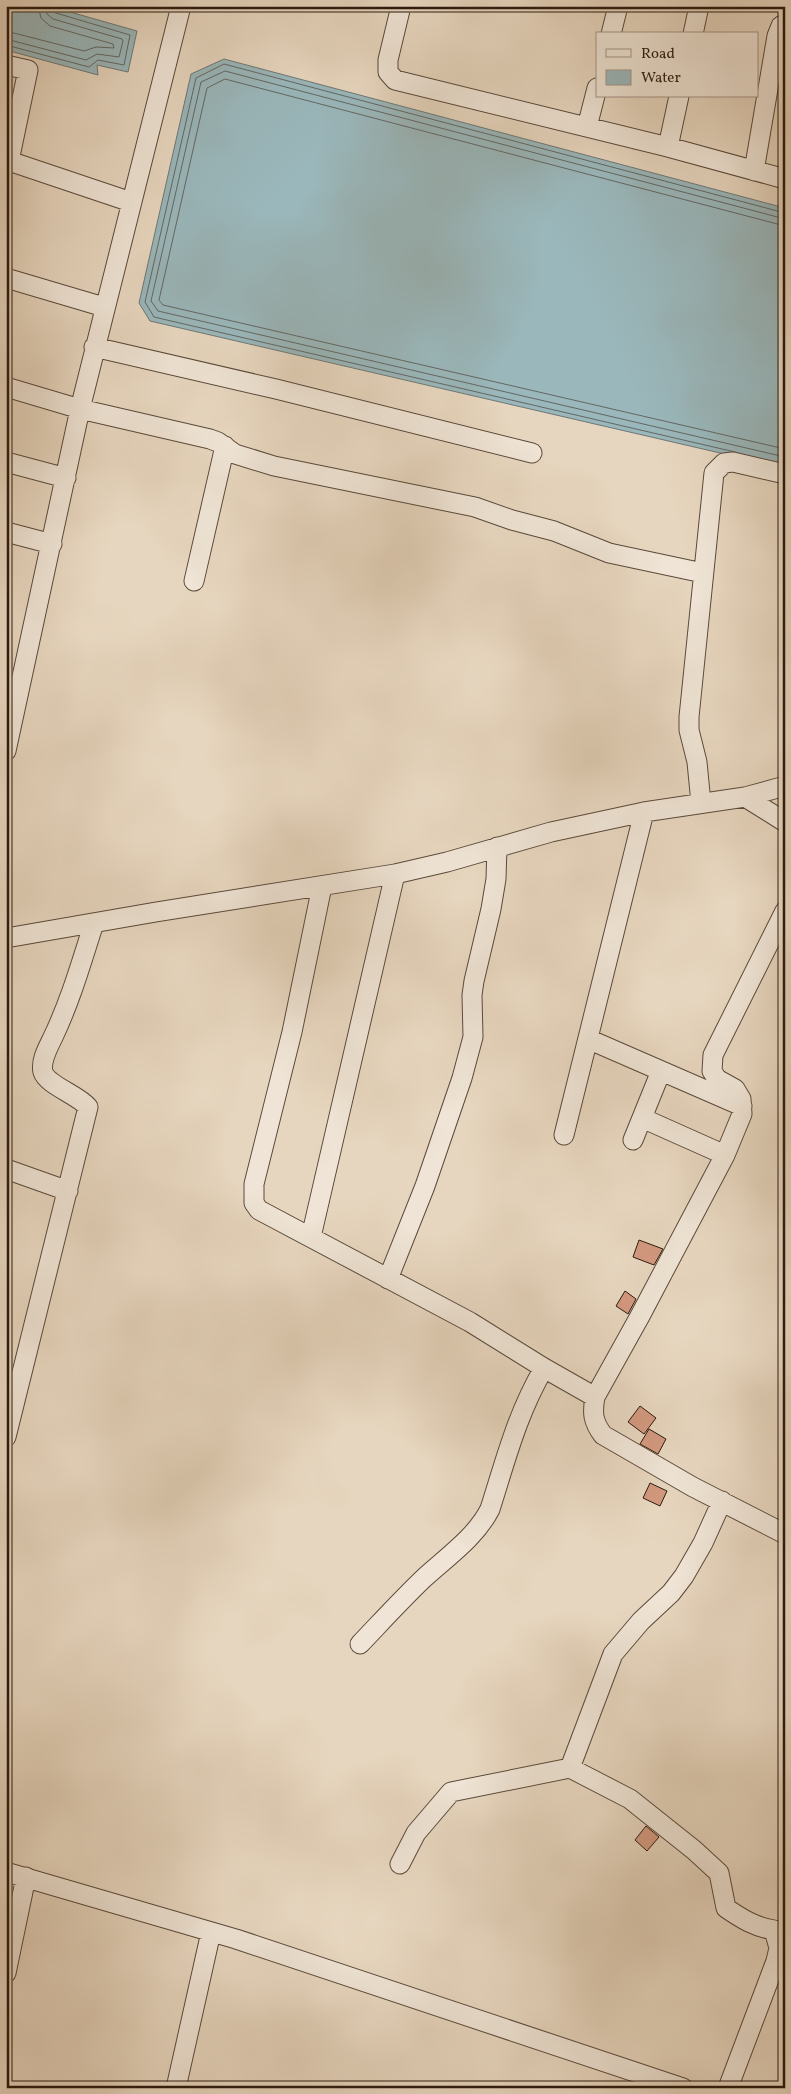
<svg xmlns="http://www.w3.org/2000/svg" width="791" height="2094" viewBox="0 0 791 2094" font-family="Vollkorn,serif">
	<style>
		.water { fill: #9ab7bb; stroke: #6e7876 }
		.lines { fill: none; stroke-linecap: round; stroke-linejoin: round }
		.shore { stroke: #626864; stroke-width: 1 }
		.building { fill: #d39980; stroke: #2b1a0e }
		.minor-casing { stroke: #5a493a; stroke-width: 21 }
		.minor { stroke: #efe4d5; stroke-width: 19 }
	</style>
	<rect width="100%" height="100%" fill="#e7d6bf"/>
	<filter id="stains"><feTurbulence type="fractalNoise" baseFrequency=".004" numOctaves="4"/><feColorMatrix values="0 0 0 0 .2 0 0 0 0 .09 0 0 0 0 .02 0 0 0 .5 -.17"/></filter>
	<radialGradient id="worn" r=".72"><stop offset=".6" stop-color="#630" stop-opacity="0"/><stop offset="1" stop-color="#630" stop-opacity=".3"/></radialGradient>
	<path class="water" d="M6,6H49L137,31L128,72L97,65L98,75L6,50Z
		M224,59L785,208V468L150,321L139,303L191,74Z"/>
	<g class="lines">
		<path class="shore" d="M6,31L84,51L96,47L114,48L113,44L50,26L41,18L38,6
			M6,39L86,60L97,54L119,57L123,41L122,39L53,19L47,14L45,6
			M6,45L89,67L98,60L124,65L130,35L56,13L52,11V6
			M785,219L225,71L201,82L151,301L158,311L785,457
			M785,226L225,79L207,88L159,300L163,305L785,449
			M735,452L154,317L145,302L196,78L224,64L785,213"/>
	</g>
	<path class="building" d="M639,1240L663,1249L654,1265L633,1257Z
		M625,1291L636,1299L628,1314L616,1306Z
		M640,1406L656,1418L644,1434L628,1422Z
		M649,1429L666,1439L658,1454L640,1444Z
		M650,1483L667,1491L660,1506L643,1498Z
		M646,1826L659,1837L647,1851L635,1840Z"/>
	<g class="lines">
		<defs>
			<path id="minor" d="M401,6L388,60V72L395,80L668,147L785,179
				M611,34L618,6
				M693,34L699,6
				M6,65L28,70L9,161
				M587,127L597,88
				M668,147L679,96
				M6,160L131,202
				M754,171L777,36L781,26L785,24
				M6,278L104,307
				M94,347L276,389L532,453
				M6,387L80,409L210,439L218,442L235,454L274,466L475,507L512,520L554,531L609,553L703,573
				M6,462L66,478
				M6,532L52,544
				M194,581L225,446
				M6,751L80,409L181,6
				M745,797L785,822
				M701,803L697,762L689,730V717L714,473L724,463L733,462L785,474
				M322,886L292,1032L254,1184V1203L259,1210L470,1322L544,1368L595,1397
				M785,911L713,1055L712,1071L717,1079L735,1089L741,1099L742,1114L725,1155L640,1316L595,1397C592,1413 593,1422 603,1435L693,1487L785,1534
				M6,938L156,912L395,874L447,862L551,832L644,812L745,797L785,786
				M588,1039L742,1106
				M642,1118L725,1155
				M564,1135L644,812
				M633,1140L661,1071
				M6,1169L68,1191
				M311,1237L395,874
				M388,1279L425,1186L462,1078L473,1037L472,995L474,981L491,909L496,879L497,847
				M6,1437L88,1107C78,1095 47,1085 43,1072C40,1060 49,1046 54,1035C71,999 82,960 94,923
				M722,1501L703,1543L684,1576L671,1593L641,1621L613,1654L570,1768L630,1799L694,1850L719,1873L726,1908C742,1919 755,1927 774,1930L779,1948L776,1961L728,2088
				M360,1644C381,1622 402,1599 424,1578C447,1557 476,1537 490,1509C506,1459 517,1414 544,1368
				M400,1864L416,1833L451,1792L570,1768
				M6,1872L236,1939L683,2088
				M6,1973L26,1877
				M176,2088L211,1932"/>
		</defs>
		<use href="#minor" class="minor-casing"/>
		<use href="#minor" class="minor"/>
	</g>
	<rect width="791" height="2094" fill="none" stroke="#e7d6bf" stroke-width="25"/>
	<rect x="8" y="8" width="776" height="2079" fill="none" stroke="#2b1a0e" stroke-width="2.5"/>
	<rect x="12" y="12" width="766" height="2069" fill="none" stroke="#2b1a0e"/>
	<rect x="596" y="32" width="162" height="65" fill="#efe4d5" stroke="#a19385"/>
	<rect x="606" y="49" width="25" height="8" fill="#efe4d5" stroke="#a19385"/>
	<text x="641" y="58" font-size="15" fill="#2b1a0e">Road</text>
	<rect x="606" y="70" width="25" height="15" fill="#9ab7bb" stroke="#a19385"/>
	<text x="641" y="82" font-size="15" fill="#2b1a0e">Water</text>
	<rect width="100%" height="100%" filter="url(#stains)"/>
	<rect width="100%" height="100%" fill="url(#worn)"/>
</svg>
